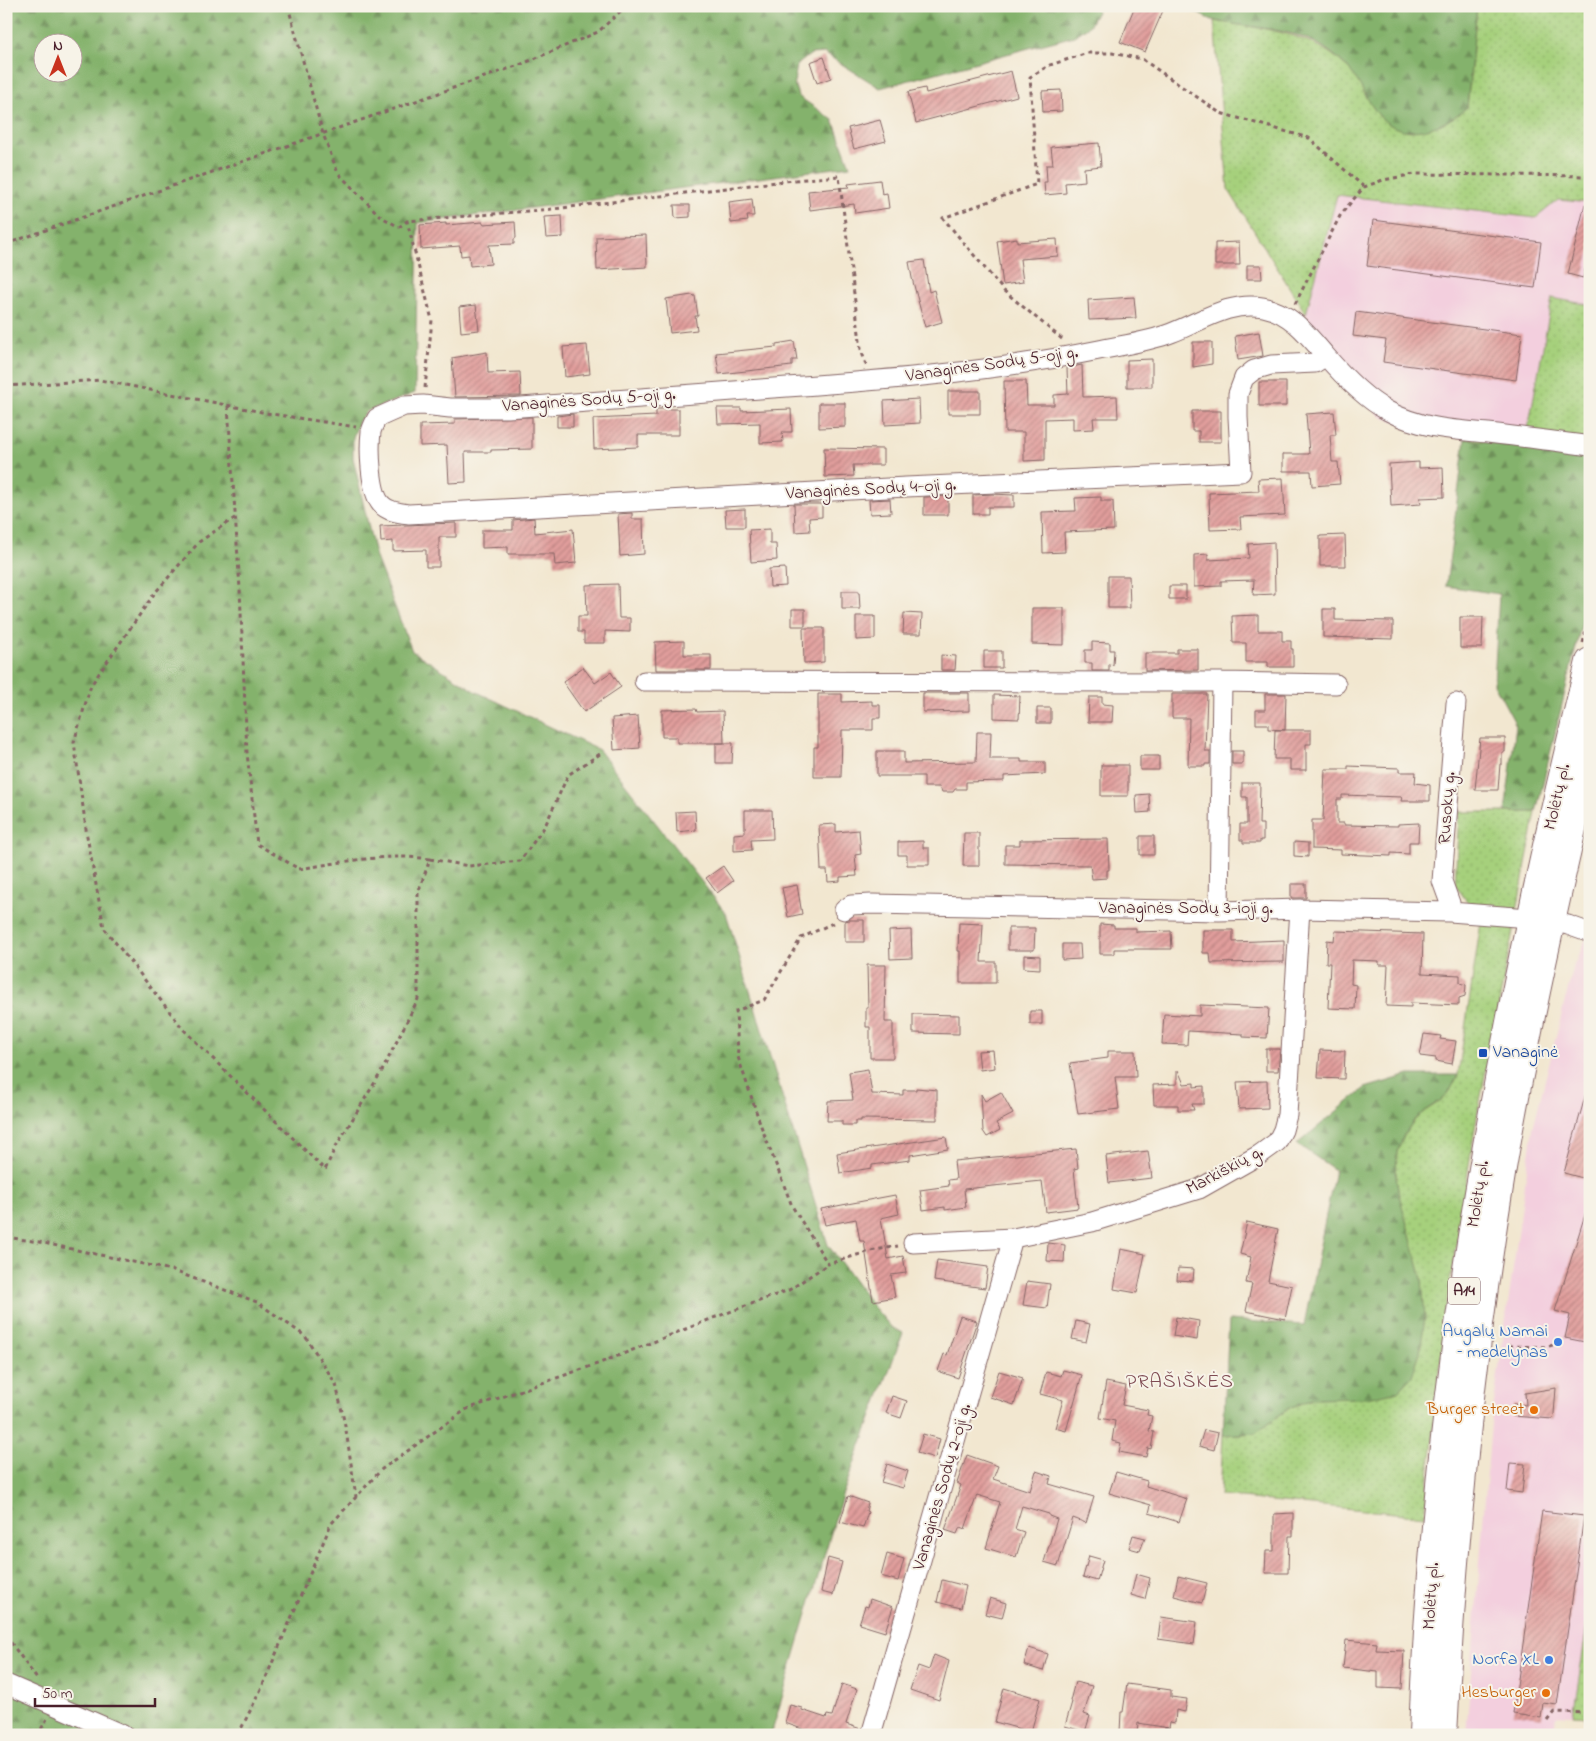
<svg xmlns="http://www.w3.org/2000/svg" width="1596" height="1741" viewBox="0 0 1596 1741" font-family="'Indie Flower',sans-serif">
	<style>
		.built { fill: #f3cfde }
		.grass { fill: url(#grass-dots); stroke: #787854 }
		.forest { fill: url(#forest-firs); stroke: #67684c; fill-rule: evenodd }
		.building { fill: url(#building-hatch) }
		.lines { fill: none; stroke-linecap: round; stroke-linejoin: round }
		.street-casing { stroke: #856565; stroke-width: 21 }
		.highway-casing { stroke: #856565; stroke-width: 30 }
		.path { stroke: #856565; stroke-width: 3; stroke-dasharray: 4 4; stroke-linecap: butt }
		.street { stroke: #fff; stroke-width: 19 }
		.highway { stroke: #fff; stroke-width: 28 }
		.transit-dot { fill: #1a4fb4; stroke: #f7f3e8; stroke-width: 2 }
		.shop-dot { fill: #3f7fe0; stroke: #f7f3e8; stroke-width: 2 }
		.food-dot { fill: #e8710a; stroke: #f7f3e8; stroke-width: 2 }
		.labels { text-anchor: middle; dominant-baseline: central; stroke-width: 4; stroke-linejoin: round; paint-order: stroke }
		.shield { fill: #f7f3e8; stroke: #7e5f64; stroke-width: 1 }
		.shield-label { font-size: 16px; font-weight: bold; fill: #4a1f2b }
		.street-label { font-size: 18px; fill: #4a1f2b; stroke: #f7f3e8 }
		.transit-label { font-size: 18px; fill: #164399; stroke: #f7f3e8; text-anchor: start }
		.shop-label { font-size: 18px; fill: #366cbe; stroke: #f7f3e8; text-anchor: end }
		.food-label { font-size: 18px; fill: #c56008; stroke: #f7f3e8; text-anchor: end }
		.quarter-label { font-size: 20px; letter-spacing: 1px; fill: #7f4b53; stroke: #f7f3e8 }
	</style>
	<defs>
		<pattern id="grass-dots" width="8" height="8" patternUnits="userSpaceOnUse" patternTransform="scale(1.25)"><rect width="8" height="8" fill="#a6d07c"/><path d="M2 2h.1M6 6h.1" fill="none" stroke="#90b26b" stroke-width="1.8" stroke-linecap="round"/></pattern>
		<pattern id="forest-firs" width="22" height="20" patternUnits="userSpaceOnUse" patternTransform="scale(1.25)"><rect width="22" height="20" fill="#84b26c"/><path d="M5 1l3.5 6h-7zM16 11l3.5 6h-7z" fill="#6e9059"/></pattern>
		<pattern id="building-hatch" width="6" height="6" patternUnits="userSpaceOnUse" patternTransform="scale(1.25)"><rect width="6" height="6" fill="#e19e9c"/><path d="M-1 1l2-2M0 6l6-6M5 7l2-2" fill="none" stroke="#b8807f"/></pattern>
	</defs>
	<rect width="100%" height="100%" fill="#f7f3e8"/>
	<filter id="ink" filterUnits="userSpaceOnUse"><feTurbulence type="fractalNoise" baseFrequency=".02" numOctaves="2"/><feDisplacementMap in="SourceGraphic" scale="10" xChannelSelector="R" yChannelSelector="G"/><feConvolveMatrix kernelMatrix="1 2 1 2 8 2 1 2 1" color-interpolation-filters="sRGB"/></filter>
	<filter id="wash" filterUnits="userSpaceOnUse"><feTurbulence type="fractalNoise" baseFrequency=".0096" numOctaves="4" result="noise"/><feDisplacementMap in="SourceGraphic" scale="20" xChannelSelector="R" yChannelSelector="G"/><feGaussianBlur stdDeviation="1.12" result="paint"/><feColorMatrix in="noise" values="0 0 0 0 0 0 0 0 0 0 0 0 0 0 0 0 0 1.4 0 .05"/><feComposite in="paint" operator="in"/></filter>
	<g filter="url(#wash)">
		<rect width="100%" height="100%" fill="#f2e7d0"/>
		<path class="built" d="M1337,195L1536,218L1558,199L1590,203V305L1552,298L1528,429L1467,421L1465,439L1383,418L1327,370L1306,314Z
			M1590,930V1607L1573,1716L1556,1715L1554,1735H1466L1491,1424L1533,1128L1574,965Z"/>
		<path class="grass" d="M1477,6H1590V203L1558,200L1536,218L1337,195L1306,314L1228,189L1214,21C1265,29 1319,32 1354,75C1364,88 1371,104 1380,117L1467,107Z
			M1552,298L1590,305V454L1465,439L1467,421L1528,429Z
			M1459,812H1536L1476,1122L1447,1301L1425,1516L1220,1496L1223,1435L1255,1433L1289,1408L1312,1399L1339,1398L1422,1279C1413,1249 1389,1180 1397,1151C1400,1140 1407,1130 1414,1121C1421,1111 1432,1108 1441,1100C1449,1094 1453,1084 1458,1075L1481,922L1455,884Z
			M1590,1607V1717L1573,1716Z"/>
		<path class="forest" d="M6,6H1100L1089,26L1074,36L880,88L824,53L811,54L797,65L794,83L798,96L833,120L850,166L418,223L415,393L367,411L359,421L353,437V458L375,555L412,651L477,692L599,750L726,913L828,1245L872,1305L891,1327L903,1333L842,1496L771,1735H6ZM42,42H72V72H42Z
			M1185,6H1477L1467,107C1450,123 1418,138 1394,127C1374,118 1366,93 1354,76C1349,68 1338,58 1330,52C1298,27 1254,29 1216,21C1206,19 1195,11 1185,6Z
			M1465,439L1590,454V589L1536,812H1505L1516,725L1494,684L1499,594L1446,586Z
			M1409,1075H1458L1450,1091L1441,1100L1426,1110L1415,1119L1404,1135L1397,1152L1396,1176L1399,1195L1422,1279L1425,1318L1420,1352L1412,1376L1398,1391L1367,1398L1312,1399L1289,1408L1255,1433L1223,1435L1229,1320L1304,1325L1335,1170L1297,1144L1365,1088Z"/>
		<g id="blocks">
			<path class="building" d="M1135,6H1165L1145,52L1120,42Z
				M824,57L831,78L817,83L810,62Z
				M1011,71L1017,96L916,123L908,92L925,88L926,93Z
				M1061,90L1062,111L1043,112L1042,91Z
				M880,120L886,141L854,149L848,128Z
				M1099,143L1101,166L1084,168L1085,181L1065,183L1066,193L1045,195L1044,182H1047L1046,165H1053L1051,147Z
				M880,180L882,194L887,193L889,208L855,213L854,204L810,210L808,191L849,187L848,184Z
				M752,199L754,216H747L748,221L731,223L729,202Z
				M1585,204L1590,205V250L1583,278L1568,274Z
				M674,205H690V217L675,218Z
				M562,216L563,237L546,238L544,217Z
				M1373,220L1541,242L1535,288L1367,266Z
				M483,222V224L515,222L516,238L514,239V244L489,245L491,264L470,266L469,255L461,256L460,246L421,249L420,225L446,223V225Z
				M646,235L647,267L597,270L596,237Z
				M1017,238V242L1057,239L1058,256L1020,259L1023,282L1003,285L997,241Z
				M1239,242L1240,265H1215V243Z
				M924,260L929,292L934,290L942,322L925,327L912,278L909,262Z
				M1247,265H1261L1262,279H1247Z
				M692,295L695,296L698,316H695L697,330L670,333L666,299Z
				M1134,297L1136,318L1089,320L1088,300Z
				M476,305L479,330L461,332L459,307Z
				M1356,312L1522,334L1516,380L1383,362L1386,340L1353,336Z
				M1259,332L1263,356L1238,360L1235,336Z
				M794,341L797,360H792V366L719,374L716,353L776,347V344Z
				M1193,342H1212V364L1193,367Z
				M587,345L590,374L565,377L563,347Z
				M487,352L488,373L520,372L521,396L455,397L452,358Z
				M1152,359V387H1127V360Z
				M1082,365L1083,397L1117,396L1118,418H1093L1094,429L1073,430V418L1045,419V460L1024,461V432H1005L1004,381H1026L1027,405H1054V395L1068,394L1067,368Z
				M1259,382H1286V406H1259Z
				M948,391H980V414H948Z
				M919,399L920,423L885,425L884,401Z
				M819,403H845V427L819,428Z
				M717,408H741V411L791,409L792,432H782L783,442L760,443V423L718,424Z
				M656,409H679V435H638V447L594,449L593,419L656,416Z
				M1192,411H1221V442H1199V431H1192Z
				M1334,412L1336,435H1330L1332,462H1338L1340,484L1312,486L1311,471H1283V454H1309L1306,414Z
				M573,414V427H557V416Z
				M532,417V449L491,450V452H465L466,482L449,483L447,445L420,446V425L455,424V419Z
				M824,448L883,449V465H853L854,476L825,477Z
				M1419,462V468L1443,467L1444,497L1420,498L1421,504L1391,506L1389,464Z
				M1283,478L1285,515L1240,517L1241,529L1210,530L1209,493L1259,491L1258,479Z
				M992,494L1014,495V507H988V514H973V495Z
				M948,496V515H924V497Z
				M1101,497V501H1113L1114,530L1064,532L1065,552L1043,553L1042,512L1076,511L1075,498Z
				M890,499L891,513L870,514L869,500Z
				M794,504H822V517L809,518L810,531L795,532Z
				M745,509V527H726L725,510Z
				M632,513V519H643L644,554L620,556L618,514Z
				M534,518L535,533L573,529L576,563L555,565L554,554H508V547L482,548V530H513V520Z
				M456,523V537H439V567H426V550L393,551V541L381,542L380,526Z
				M770,529V544H776L777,560L751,562L749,530Z
				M1345,535L1346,566H1320V536Z
				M1274,542L1275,594L1253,595L1254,580L1221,581V586L1194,587V555L1208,554V560L1249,558L1248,544Z
				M785,568L786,586L770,587L769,569Z
				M1108,576H1129L1130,608H1108Z
				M618,584L619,618H630V632L605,631V643H584V632H578V616H587L586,585Z
				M1169,586H1186V599H1169Z
				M842,591H859L860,609H842Z
				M1032,608H1064V645L1032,644Z
				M792,609H805V626H792Z
				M1323,609H1335V620L1393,621V639L1323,637Z
				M904,613L922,614L921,634H903Z
				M1258,615V631H1282V641H1291V649H1293V667H1268V662H1246V643H1233L1232,616Z
				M856,616H875V639L856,640Z
				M1460,617H1483L1482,648H1460Z
				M803,628H824V662L804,663Z
				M684,641V655H711V670H656L655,642Z
				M1092,642L1110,643V650H1114L1113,665L1109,664V671H1092V663H1085V650H1092Z
				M1177,649H1198V670L1145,671V653H1177Z
				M984,651H1002V668H984Z
				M941,655L956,656L955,670H941Z
				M583,667L595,683L611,672L621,687L584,712L563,682Z
				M923,693H969V711L923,712Z
				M818,694H842V702L872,701V705H880V718H873V730H842L841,777H814V747H818Z
				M1172,694H1207L1205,751H1210V764H1205V766H1188L1189,718H1172Z
				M1265,694H1286L1285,730L1268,729V724H1256V710H1265Z
				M994,695L1020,696L1019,719L994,718Z
				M1089,697H1102V704L1113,705L1112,722H1088Z
				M1037,708H1051V723H1037Z
				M696,709L697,712L723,711L724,743H677V737H662V710Z
				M638,716L640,748L614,750L612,718Z
				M1275,730H1311V744H1306V770H1290V759H1274Z
				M977,732H991L990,759H1021V762H1045V774L1004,776V781L966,782V789H955L953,792H942L940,787H924V776H877V751H904V763L976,762Z
				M1480,738H1505V752H1502V764H1500L1498,790H1475Z
				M716,743H733L732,763H716Z
				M1232,751H1243V764H1232Z
				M1140,756H1159V770H1140Z
				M1101,765H1128V796H1101Z
				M1348,766L1399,768V772H1416L1415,783L1430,785V801H1401L1402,797L1342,795V799H1337V823H1344V825L1398,826V824L1419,823L1418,842H1409V854L1391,853V856L1341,854V850L1312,849V820H1323L1325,769H1348Z
				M1242,783H1260L1259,824H1263V840H1260V843H1243V840H1240V824H1247V797H1242Z
				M1149,794L1150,812L1137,813L1136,795Z
				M745,810H772L773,839L751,840L752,850L734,851V834L745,833Z
				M695,811L696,830L677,832L676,812Z
				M836,824V832L859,830L861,854L855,855L857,876L840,877V881L828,882L827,870H821L819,825Z
				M964,833H979V866H963Z
				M1140,836H1154V855H1140Z
				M1108,839L1109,870H1107V878L1092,879L1090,865L1005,864V845H1020V840Z
				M923,841V848H929V865H907V855H898V842Z
				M1294,842L1308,843V857L1294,856Z
				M723,866L733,881L717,893L706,878Z
				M1291,884H1306V898H1291Z
				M797,885L802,914L788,917L782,888Z
				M849,920H864V942H845V921Z
				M959,923L983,924L981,962H996V983H960V951H958Z
				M1100,924L1114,925V928H1136V932L1171,931L1172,949H1114V954H1100Z
				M1008,928H1035L1034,950H1008Z
				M911,930L912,958L890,959L889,931Z
				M1203,930H1233V942L1284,940V962L1211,963L1210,953H1203Z
				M1335,931L1423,934L1422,973L1460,975V983L1466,985L1465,996L1459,998V1005L1411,1003V1007L1386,1006L1388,965H1379V961L1352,960L1351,984L1356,985L1355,1009L1328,1008L1330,963H1326L1327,940L1334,941Z
				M1062,944H1080L1081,959L1062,960Z
				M1024,955L1040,956V969L1024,968Z
				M867,965H886L885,1022H893V1058H870V1027H866V1008H868Z
				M1200,1005L1269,1008L1267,1038L1243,1037V1034L1188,1031L1187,1045L1162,1044L1164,1014L1200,1016Z
				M1030,1011H1042V1024H1030Z
				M913,1014L959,1015V1034L913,1033Z
				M1424,1034L1441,1036L1440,1039L1456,1041L1452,1064L1436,1061V1058L1420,1056Z
				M1266,1049H1280L1278,1071H1266Z
				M993,1050L995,1068L980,1070L978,1051Z
				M1320,1050L1345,1051L1344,1079L1318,1078Z
				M1108,1051H1135L1136,1077H1115L1119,1109L1078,1114L1070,1063L1108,1058Z
				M868,1069L872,1094L903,1095V1090H916V1088L937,1090V1120L861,1119V1121H855V1125H842V1121H827L828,1101L853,1100L849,1072Z
				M1178,1070L1184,1084L1194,1083V1087L1204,1086V1104H1192L1194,1110H1178V1105H1154L1153,1085L1177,1084V1071Z
				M1267,1081L1268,1108L1239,1109L1237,1082Z
				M1001,1092L1013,1114L996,1123L1000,1130L987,1137L983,1131L981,1094L985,1101Z
				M1586,1093H1590V1180L1564,1173Z
				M946,1137L948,1149L910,1155V1160L872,1165V1168L840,1173L837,1153Z
				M1076,1149L1078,1168L1074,1169L1078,1208L1046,1212L1042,1181L964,1189L966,1207L945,1210V1207L923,1210L920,1190L949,1186L948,1180L956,1179L954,1161Z
				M1148,1151L1152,1178L1109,1183L1106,1156Z
				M895,1195L899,1214L881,1218L888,1259L903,1256L906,1273L891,1275L895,1297L873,1301L864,1241H860L856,1219L825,1225L821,1209Z
				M1587,1208L1590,1209V1343L1565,1338L1570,1315L1555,1311Z
				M1247,1222L1278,1229L1268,1281L1292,1286L1285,1319L1246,1311L1252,1284L1246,1283L1251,1257L1240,1254Z
				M1048,1243L1065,1245L1064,1262L1047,1261Z
				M1121,1249L1145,1254L1137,1293L1114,1289Z
				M937,1260L988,1267L985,1288L934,1281Z
				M1178,1268L1194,1269L1193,1281L1177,1280Z
				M1027,1281L1050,1284L1047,1308L1023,1305Z
				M960,1316L977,1321L958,1378L938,1371L944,1354L947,1355Z
				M1176,1317L1199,1321L1197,1340L1173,1336Z
				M1076,1321L1090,1324L1086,1342L1072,1339Z
				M1063,1370L1082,1375L1066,1431L1055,1428L1063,1400L1040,1394L1046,1372L1061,1376Z
				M999,1371L1023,1378L1014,1405L990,1397Z
				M1106,1382L1126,1386L1122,1405L1148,1410L1147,1415L1152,1416L1149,1431L1154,1432L1151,1449L1148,1448L1146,1457L1119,1452L1121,1443L1112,1441L1115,1421L1100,1418Z
				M1556,1388L1554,1414L1553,1419L1512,1416L1513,1404L1526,1405L1525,1393Z
				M892,1396L907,1401L901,1418L886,1413Z
				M1204,1430L1218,1433L1214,1450L1199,1446Z
				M923,1434L940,1439L935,1458L917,1453Z
				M967,1455L998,1466L993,1479L1030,1491L1036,1471L1051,1476L1049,1484L1094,1497L1086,1523L1073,1518L1058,1566L1044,1562L1057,1519L1049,1516V1514L1022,1506L1015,1529L1024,1532L1016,1557L986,1548L1000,1502L977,1495L965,1529L960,1527L957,1534L945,1530L961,1485L957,1483Z
				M1510,1463L1525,1464L1522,1493L1507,1491Z
				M887,1464L908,1471L903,1488L881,1482Z
				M1116,1472L1147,1481L1146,1486L1187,1499L1179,1522L1149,1513L1151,1505L1109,1493Z
				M848,1496L868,1503L866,1511L868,1512L863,1528L840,1522Z
				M1542,1511L1584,1516L1557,1705L1543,1703L1541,1718L1513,1714Z
				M1293,1513V1536H1289L1288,1573H1265L1266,1551H1274V1514Z
				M1133,1535L1145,1538L1140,1551L1129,1548Z
				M887,1554L904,1559L898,1581L881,1576Z
				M1089,1556L1103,1560L1097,1581L1083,1577Z
				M828,1558L842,1562L833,1595L821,1592Z
				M1136,1574L1150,1578L1145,1599L1131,1595Z
				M1178,1576L1207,1583L1202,1603L1174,1596Z
				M942,1580L966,1586L961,1608L937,1602Z
				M990,1598L1006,1603L1002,1618L985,1614Z
				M870,1599L893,1607L885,1632L859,1624L865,1606L868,1607Z
				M1161,1617L1197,1622L1194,1644L1158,1639Z
				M1346,1640L1377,1643L1376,1650L1404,1651L1402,1689L1378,1688V1672L1343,1668Z
				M1029,1648L1048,1654L1043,1671L1024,1665Z
				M934,1655L949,1661L939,1700L910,1690L918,1666L929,1670Z
				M1075,1682L1092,1686L1084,1714L1090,1716L1085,1732L1065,1726L1072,1702L1070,1701Z
				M842,1684L857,1689L846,1724L861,1729L860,1735H819L785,1723L790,1705L802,1708V1710L826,1718L827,1715L832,1716Z
				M1127,1684L1171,1690V1697L1187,1699L1185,1712L1176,1710L1175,1723L1170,1722L1169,1728L1138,1723L1137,1733L1120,1732L1121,1712H1123Z
				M1004,1688L1040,1699L1031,1732L995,1722Z"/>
		</g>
	</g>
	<g filter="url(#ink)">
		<use href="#blocks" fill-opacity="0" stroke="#856565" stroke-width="1"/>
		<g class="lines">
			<defs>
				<path id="street" d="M1326,356L1315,363L1271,365L1254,370L1244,378L1238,394V417L1241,472L906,487L409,514C400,513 388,512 381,504C370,491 369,448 371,432C372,427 375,422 377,418L404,406L423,405L450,408H508C601,401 694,394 787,387C891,380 996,371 1099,350C1122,345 1148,342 1171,333C1201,322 1228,301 1263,307C1290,312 1308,335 1325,355C1343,376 1364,398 1388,411C1419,428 1454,430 1488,433C1522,437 1556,441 1590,446
					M644,681L1222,682L1336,684
					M844,910L851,905L871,904L1219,911L1300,909L1450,912L1516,917L1530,919
					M1219,911L1222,682
					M1450,912V903L1442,881L1456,703
					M1550,921L1568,925L1590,933
					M913,1243L1013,1238L1092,1222L1199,1189L1259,1155L1277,1142L1283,1130L1287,1115L1300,909
					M6,1684L123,1735
					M871,1735L1013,1238"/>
				<path id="highway" d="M1423,1735C1435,1372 1504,1014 1590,662
					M1443,1735C1452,1545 1471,1355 1502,1168C1526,1028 1557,890 1590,752"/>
			</defs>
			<use href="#street" class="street-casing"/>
			<use href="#highway" class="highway-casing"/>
			<path class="path" d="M288,6L323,134L338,173L380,216L399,227L407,221
				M6,244L522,64L598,32L626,6
				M1295,304L1341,214L1364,187L1383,180L1415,174L1590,176
				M1062,339L1004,291L943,218L1037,184L1030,77L1050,65L1088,53H1112L1142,59L1220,113L1309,138L1364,187
				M6,386L100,380L272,414L356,427
				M425,388L432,320L407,221L553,209L784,181L839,176L861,349L866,365
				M228,406L240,589L247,753L257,844L299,869C343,862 385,853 430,859L418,893V999L383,1069L335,1148L325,1170L184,1030L104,928L87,836L74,742L91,685L154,594L199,542L236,517
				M1583,643L1590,614
				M430,859L469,866L520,861L545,826L568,775L603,752
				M833,923L801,938L764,1000L736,1011L738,1057L761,1126L792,1206L828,1264L870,1251L898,1246
				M6,1237L39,1242L171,1270L257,1302L305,1336L336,1384L346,1430L356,1497
				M1509,1346L1546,1347L1553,1345
				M6,1636L37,1679
				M1548,1721L1555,1712L1590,1713
				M36,1735L40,1731L47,1719
				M238,1735L262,1687L331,1524L382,1469L467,1409L600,1363L716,1317L789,1290L828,1264"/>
			<use href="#street" class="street"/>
			<use href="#highway" class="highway"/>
		</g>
	</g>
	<rect class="transit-dot" x="1478" y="1048" width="10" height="10" rx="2.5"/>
	<g class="shop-dot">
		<circle cx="1558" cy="1342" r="5"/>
		<circle cx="1549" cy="1660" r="5"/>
	</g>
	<g class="food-dot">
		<circle cx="1534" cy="1410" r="5"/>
		<circle cx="1546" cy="1693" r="5"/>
	</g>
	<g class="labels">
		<rect class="shield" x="1448" y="1277.5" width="32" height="27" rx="4"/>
		<g class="shield-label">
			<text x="1464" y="1291">A14</text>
		</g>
		<g class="street-label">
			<text transform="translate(992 365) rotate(-8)">Vanaginės Sodų 5-oji g.</text>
			<text transform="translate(589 401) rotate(-4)">Vanaginės Sodų 5-oji g.</text>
			<text transform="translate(871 490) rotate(-3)">Vanaginės Sodų 4-oji g.</text>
			<text transform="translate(1558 797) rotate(-77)">Molėtų pl.</text>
			<text transform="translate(1448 808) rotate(-86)">Rusokų g.</text>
			<text x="1186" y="909">Vanaginės Sodų 3-ioji g.</text>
			<text transform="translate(1225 1171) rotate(-28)">Markiškių g.</text>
			<text transform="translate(1479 1194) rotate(-81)">Molėtų pl.</text>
			<text transform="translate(943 1487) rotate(-74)">Vanaginės Sodų 2-oji g.</text>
			<text transform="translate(1432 1596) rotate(-86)">Molėtų pl.</text>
		</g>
		<g class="transit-label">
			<text x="1493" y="1053">Vanaginė</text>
		</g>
		<g class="shop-label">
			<text x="1548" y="1332">Augalų Namai<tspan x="1548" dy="21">– medelynas</tspan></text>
			<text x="1539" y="1660">Norfa XL</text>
		</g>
		<g class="food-label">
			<text x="1524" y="1410">Burger street</text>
			<text x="1536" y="1693">Hesburger</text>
		</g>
		<g class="quarter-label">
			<text x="1180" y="1382">PRAŠIŠKĖS</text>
		</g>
	</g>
	<rect width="1596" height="1741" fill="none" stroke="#f7f3e8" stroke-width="25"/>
	<g transform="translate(58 58)"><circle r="24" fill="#f7f3e8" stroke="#b29e9c"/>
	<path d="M0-4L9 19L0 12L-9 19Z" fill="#c8321e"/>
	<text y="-8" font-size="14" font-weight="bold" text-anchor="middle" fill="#4a1f2b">N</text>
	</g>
	<path d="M35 1698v8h120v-8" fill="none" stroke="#4a1f2b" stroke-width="2.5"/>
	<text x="42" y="1698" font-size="15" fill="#4a1f2b" stroke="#f7f3e8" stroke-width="4" paint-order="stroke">50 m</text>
</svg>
